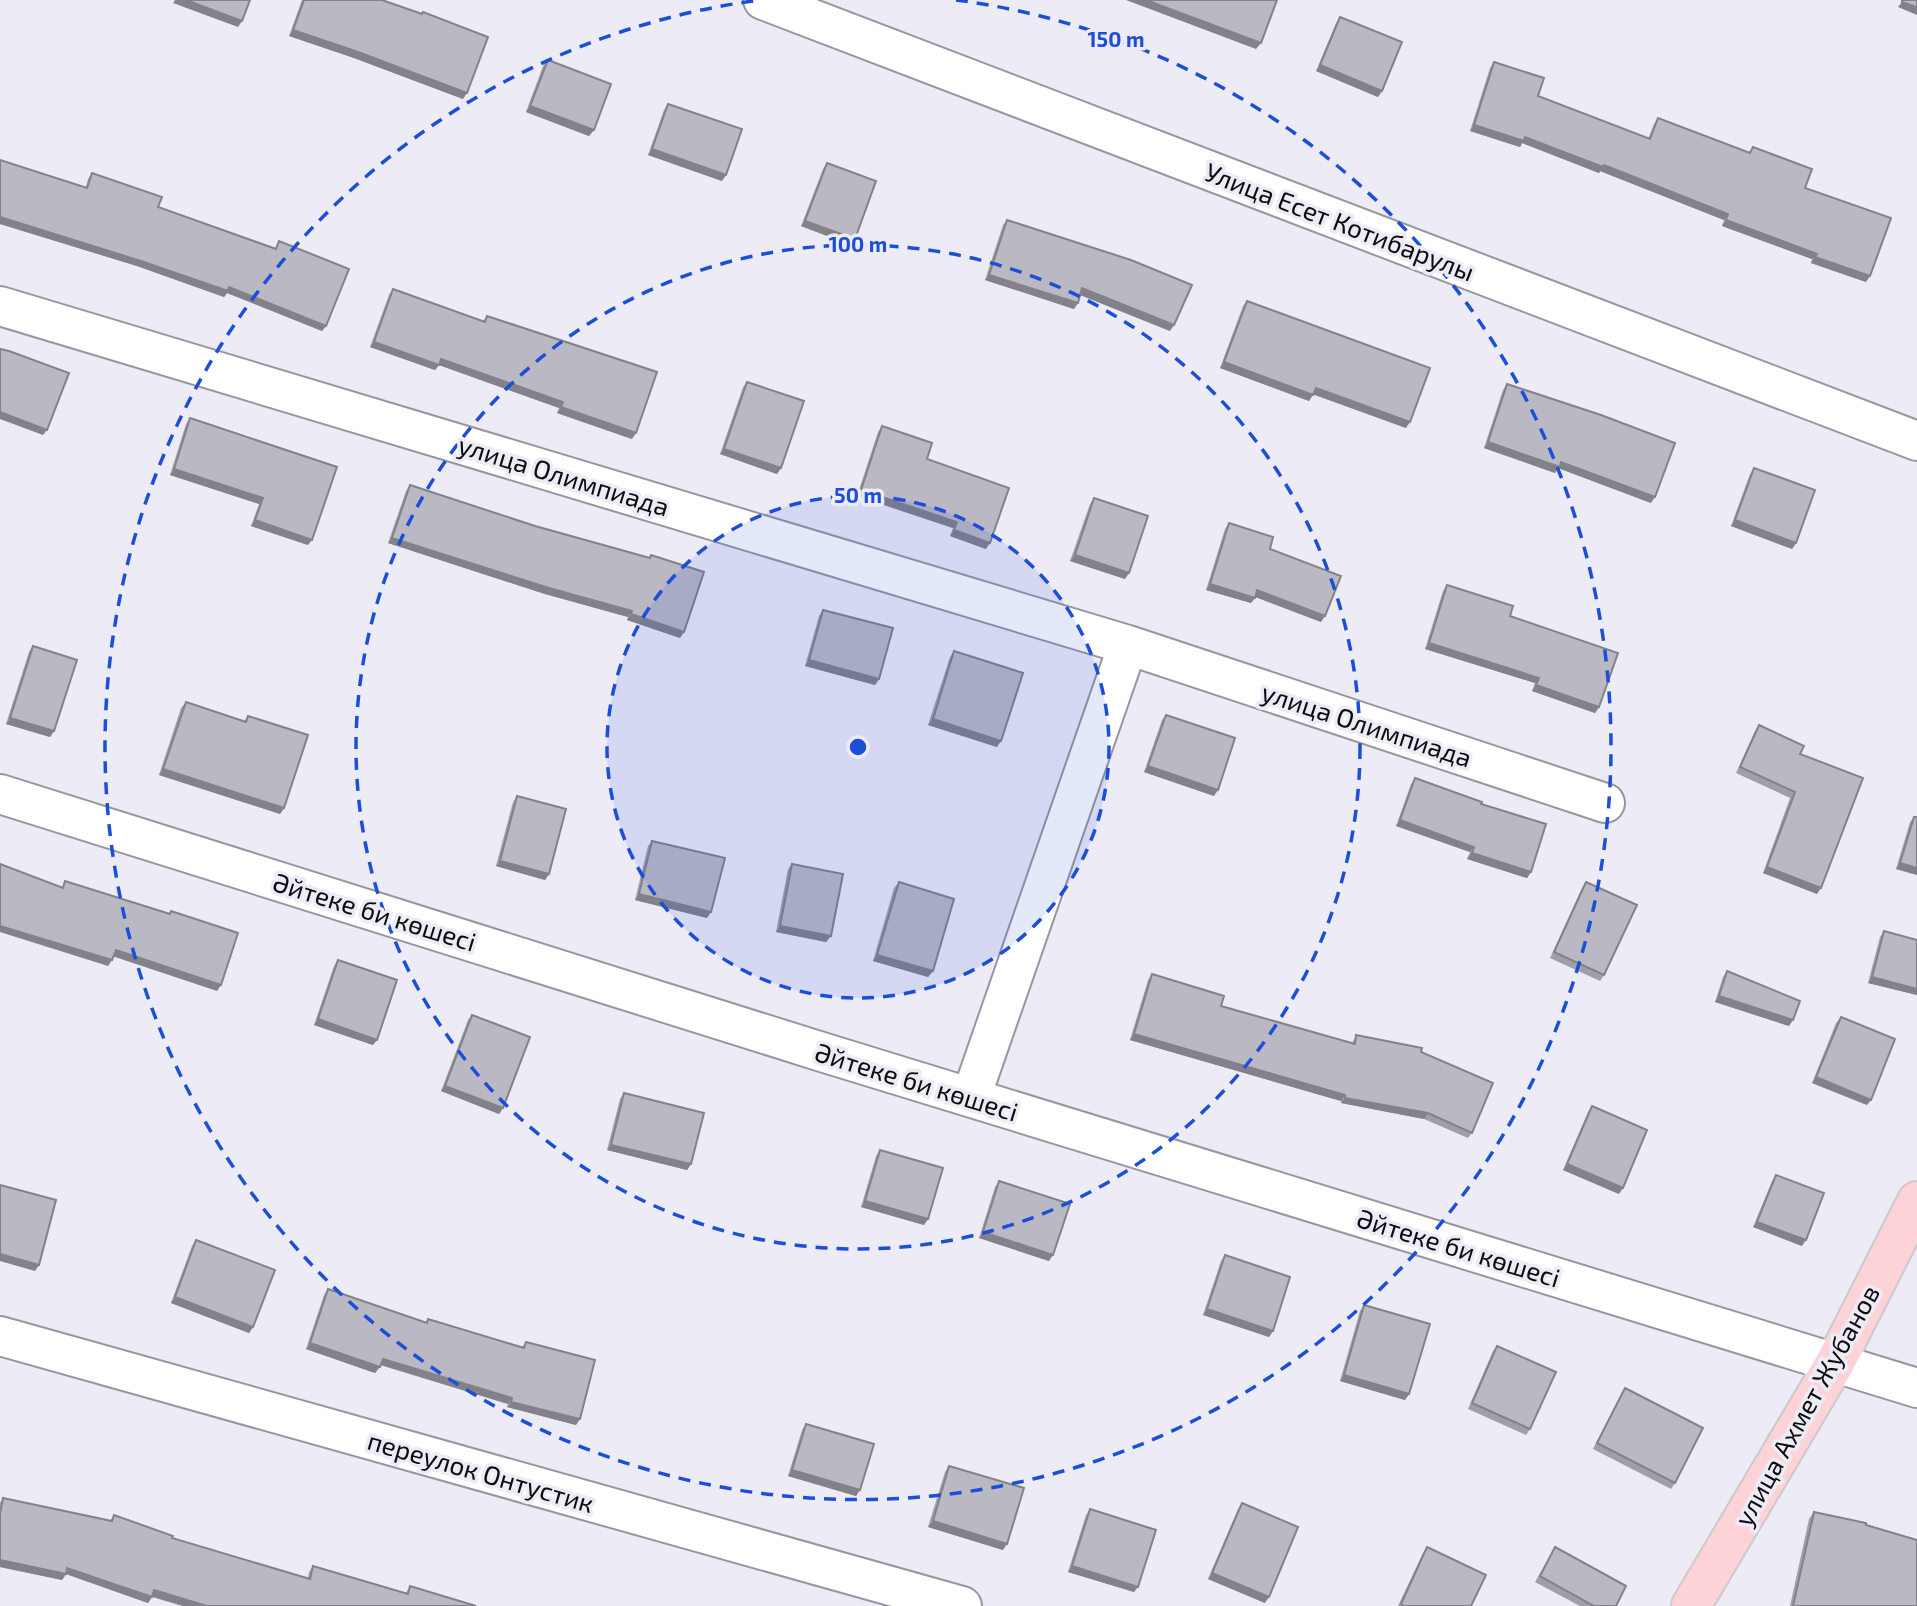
<svg xmlns="http://www.w3.org/2000/svg" width="1917" height="1606" viewBox="0 0 1917 1606" font-family="'Exo 2',sans-serif">
	<style>
		.lines { fill: none; stroke-linecap: round; stroke-linejoin: round }
		.minor-casing { stroke: #9796a0; stroke-width: 42 }
		.major-casing { stroke: #cacaca; stroke-width: 42 }
		.minor { stroke: #fff; stroke-width: 38 }
		.major { stroke: #fdd3d8; stroke-width: 38 }
		.wall { fill: #a09fa8 }
		.shaded-wall { fill: #828288 }
		.building { fill: #bab9c3; stroke: #828288; stroke-width: 2 }
		.ring { fill: none; stroke: #1d4ed8; stroke-width: 3.5; stroke-dasharray: 12 9 }
		.labels { text-anchor: middle; dominant-baseline: central; stroke-width: 7; stroke-linejoin: round; paint-order: stroke }
		.street-label { font-size: 26px; fill: #0c0c0f; stroke: #edecf6 }
		.centre { fill: #1d4ed8; stroke: #edecf6; stroke-width: 3.5 }
		.ring-label { font-size: 21px; text-anchor: middle; font-weight: bold; fill: #1d4ed8; stroke: #edecf6; stroke-width: 7; stroke-linejoin: round; paint-order: stroke }
	</style>
	<rect width="100%" height="100%" fill="#edecf6"/>
	<g class="lines">
		<defs>
			<path id="minor" d="M763,0L1917,441
				M0,306L1128,645L971,1097
				M1128,645L1605,803
				M0,794L822,1052L1917,1388
				M0,1336L962,1606"/>
			<path id="major" d="M1691,1606L1835,1363L1917,1201"/>
		</defs>
		<use href="#minor" class="minor-casing"/>
		<use href="#major" class="major-casing"/>
		<use href="#minor" class="minor"/>
		<use href="#major" class="major"/>
	</g>
	<path class="wall" d="M302,0H382L422,14L463,99L354,58L289,36Z
		M1340,17L1382,91L1378,97L1316,71L1336,23Z
		M548,60L594,130L589,136L526,112L543,66Z
		M1494,62L1538,96L1648,139L1654,124L1658,118L1749,153L1753,147L1805,188L1866,282L1811,263L1812,259L1722,226L1724,220L1600,171L1599,173L1522,143L1520,147L1470,131L1490,68Z
		M668,104L722,181L648,155L664,110Z
		M0,160L86,187L88,179L92,173L158,207L275,248L279,241L326,326L322,331L227,293L224,297L137,266L0,224Z
		M827,163L855,239L851,245L801,226L823,169Z
		M1007,220L1170,331L1080,295L1078,303L1074,309L985,280L1003,225Z
		M393,289L483,321L487,316L632,439L557,413L559,408L439,365L435,370L370,347L389,295Z
		M1247,301L1406,428L1313,394L1309,401L1220,368L1243,306Z
		M747,382L781,468L777,474L720,454L743,387Z
		M1507,384L1651,503L1558,468L1555,473L1484,448L1503,390Z
		M190,418L308,545L251,526L259,504L170,475L186,424Z
		M882,426L927,459L986,549L950,536L953,528L857,496L878,432Z
		M1754,468L1796,543L1792,549L1731,526L1750,474Z
		M410,485L535,526L649,558L651,555L680,638L627,620L628,617L545,594L388,543L406,491Z
		M1094,498L1125,579L1070,561L1090,504Z
		M1229,523L1270,549L1321,622L1255,597L1251,603L1206,590L1225,529Z
		M1447,585L1510,616L1599,707L1595,713L1532,691L1535,683L1425,649L1443,591Z
		M823,610L879,679L875,685L805,666L819,616Z
		M33,646L54,731L50,737L6,724L29,652Z
		M954,651L997,747L928,725L950,657Z
		M186,702L244,721L248,716L284,808L280,814L159,775L181,708Z
		M1166,715L1214,796L1144,772L1162,720Z
		M1759,725L1800,754L1817,894L1763,873L1790,798L1736,773L1755,731Z
		M1415,778L1481,804L1531,872L1527,878L1467,859L1470,852L1396,826L1411,784Z
		M517,796L549,874L545,880L496,866L513,802Z
		M1914,817H1917V875L1896,869L1910,822Z
		M652,841L707,918L635,900L648,846Z
		M792,864L831,936L826,942L776,932L788,869Z
		M899,882L933,971L928,977L873,961L894,888Z
		M1586,882L1604,975L1600,981L1550,958L1582,888Z
		M1884,931L1917,940V995L1868,983L1880,937Z
		M338,960L373,1045L314,1025L334,966Z
		M1727,971L1789,1026L1715,1002L1723,977Z
		M1152,974L1221,1006L1352,1043L1356,1035L1421,1052L1472,1133L1468,1138L1424,1119L1341,1103V1101L1130,1040L1148,980Z
		M472,1015L503,1108L499,1114L441,1091L468,1020Z
		M1841,1017L1867,1105L1812,1083L1836,1023Z
		M624,1093L691,1164L687,1170L607,1150L620,1099Z
		M1592,1106L1619,1194L1563,1170L1588,1112Z
		M880,1150L928,1219L924,1225L861,1207L876,1156Z
		M1776,1175L1802,1246L1753,1227L1772,1181Z
		M999,1181L1049,1261L979,1238L995,1187Z
		M196,1240L253,1327L249,1333L171,1303L192,1246Z
		M1225,1255L1273,1331L1269,1337L1203,1315L1221,1261Z
		M328,1289L425,1323L428,1319L522,1347L526,1342L576,1425L507,1407L508,1404L380,1365L375,1373L306,1349L324,1295Z
		M1364,1305L1409,1394L1405,1400L1340,1381L1360,1311Z
		M1497,1346L1530,1429L1526,1435L1468,1409L1493,1351Z
		M1625,1388L1675,1483L1671,1489L1593,1449L1621,1394Z
		M806,1424L860,1490L856,1496L788,1476L802,1430Z
		M949,1466L1003,1550L928,1527L945,1472Z
		M3,1498L110,1521L114,1515L172,1538L308,1578L309,1572L313,1566L406,1593L410,1586L476,1606H183L152,1597L148,1603L66,1574L62,1580L0,1567V1503Z
		M1242,1503L1265,1603L1208,1579L1238,1509Z
		M1090,1509L1134,1592L1068,1572L1086,1515Z
		M1814,1512L1866,1525L1917,1606H1790L1809,1519Z
		M1427,1547L1471,1606H1398L1423,1553Z
		M1555,1547L1616,1606H1580L1535,1582Z"/>
	<path class="shaded-wall" d="M175,0H186L242,21L238,27L173,3Z
		M1126,0H1146L1261,43L1256,49Z
		M1902,2L1917,7V15L1898,7Z
		M293,30L358,52L467,93L463,99L354,58L289,36Z
		M1320,65L1382,91L1378,97L1316,71Z
		M530,106L594,130L589,136L526,112Z
		M1474,125L1525,137L1604,165L1728,214L1724,220L1600,171L1599,173L1522,143L1520,147L1470,131Z
		M652,149L726,175L722,181L648,155Z
		M0,217L229,287L326,326L322,331L227,293L224,297L137,266L0,224Z
		M1726,220L1817,254L1812,259L1722,226Z
		M805,221L855,239L851,245L801,226Z
		M1815,257L1870,276L1866,282L1811,263Z
		M989,275L1078,303L1074,309L985,280Z
		M1082,288L1174,325L1170,331L1078,294Z
		M374,342L441,359L563,402L559,408L439,365L435,370L370,347Z
		M1224,362L1313,395L1309,401L1220,368Z
		M1316,388L1410,422L1406,428L1312,394Z
		M561,407L636,433L632,439L557,413Z
		M0,412L47,430L43,435L0,419Z
		M1488,442L1561,462L1655,497L1651,503L1558,468L1555,473L1484,448Z
		M724,449L781,468L777,474L720,454Z
		M174,469L263,498L259,504L170,475Z
		M861,490L957,522L953,528L857,496Z
		M255,520L312,540L308,545L251,526Z
		M1735,520L1796,543L1792,549L1731,526Z
		M954,530L990,543L986,549L950,536Z
		M392,538L632,611L628,617L545,594L388,543Z
		M1075,555L1129,573L1125,579L1070,561Z
		M1210,584L1255,598L1251,603L1206,590Z
		M1257,590L1325,616L1321,622L1253,596Z
		M631,614L684,632L680,638L627,620Z
		M1429,643L1539,678L1535,683L1425,649Z
		M809,660L879,679L875,685L805,666Z
		M1536,685L1599,707L1595,713L1532,691Z
		M10,718L54,731L50,737L6,724Z
		M933,719L1001,741L997,747L928,725Z
		M1148,766L1218,790L1214,796L1144,772Z
		M163,769L284,808L280,814L159,775Z
		M1400,820L1474,847L1470,852L1396,826Z
		M1472,853L1531,872L1527,878L1467,859Z
		M500,861L549,874L545,880L496,866Z
		M1900,863L1917,868V875L1896,869Z
		M1767,867L1821,888L1817,894L1763,873Z
		M639,894L711,912L707,918L635,900Z
		M0,926L112,960L108,966L0,932Z
		M780,926L831,936L826,942L776,932Z
		M116,950L221,985L217,991L112,956Z
		M877,955L933,971L928,977L873,961Z
		M1872,977L1917,989V995L1868,983Z
		M1719,996L1793,1020L1789,1026L1715,1002Z
		M318,1019L377,1040L373,1045L314,1025Z
		M1134,1034L1345,1095L1341,1101L1130,1040Z
		M1816,1077L1871,1100L1867,1105L1812,1083Z
		M445,1086L503,1108L499,1114L441,1091Z
		M1345,1098L1428,1113L1424,1119L1341,1103Z
		M611,1145L691,1164L687,1170L607,1150Z
		M1567,1164L1623,1188L1619,1194L1563,1170Z
		M865,1201L928,1219L924,1225L861,1207Z
		M1757,1222L1806,1240L1802,1246L1753,1227Z
		M983,1232L1053,1255L1049,1261L979,1238Z
		M0,1254L39,1265L35,1271L0,1261Z
		M175,1297L253,1327L249,1333L171,1303Z
		M1207,1309L1273,1331L1269,1337L1203,1315Z
		M310,1343L380,1367L375,1373L306,1349Z
		M383,1359L512,1398L508,1404L378,1364Z
		M1344,1375L1409,1394L1405,1400L1340,1381Z
		M511,1402L580,1419L576,1425L507,1407Z
		M792,1470L860,1490L856,1496L788,1476Z
		M933,1521L1007,1544L1003,1550L928,1527Z
		M0,1560L67,1568L152,1597L148,1603L66,1574L62,1580L0,1567Z
		M1072,1566L1138,1587L1134,1592L1068,1572Z
		M1212,1573L1269,1597L1265,1603L1208,1579Z
		M154,1590L207,1606H183L150,1596Z"/>
	<path class="building" d="M186,0H250L242,21Z
		M304,0H382L422,14L423,12L488,37L467,93L358,52L293,30Z
		M1146,0H1277L1261,43Z
		M1902,0H1917V7L1902,2Z
		M1340,17L1402,42L1382,91L1320,65Z
		M548,60L611,84L594,130L530,106Z
		M1494,62L1544,78L1538,96L1650,139L1658,118L1750,153L1753,147L1812,169L1805,188L1891,218L1870,276L1815,257L1817,254L1726,220L1728,214L1604,165L1603,167L1525,137L1524,141L1474,125Z
		M668,104L742,129L726,175L652,149Z
		M0,160L87,188L92,173L162,197L158,207L276,249L279,241L349,269L326,326L229,287L228,291L141,261L0,217Z
		M827,163L876,181L855,239L805,221Z
		M1007,220L1131,260L1192,285L1174,325L1082,288L1078,303L989,275Z
		M393,289L485,322L487,316L657,372L636,433L561,407L563,402L441,359L439,365L374,342Z
		M1247,301L1430,368L1410,422L1316,388L1313,395L1224,362Z
		M0,349L9,351L69,373L47,430L0,412Z
		M747,382L804,401L781,468L724,449Z
		M1507,384L1601,415L1675,443L1655,497L1561,462L1560,467L1488,442Z
		M190,418L337,467L312,540L255,520L263,498L174,469Z
		M882,426L932,443L927,459L1009,488L990,543L954,530L957,522L861,490Z
		M1754,468L1815,490L1796,543L1735,520Z
		M410,485L535,526L650,558L651,555L704,572L684,632L631,614L632,611L549,588L392,538Z
		M1094,498L1148,516L1129,573L1075,555Z
		M1229,523L1273,537L1270,549L1341,576L1325,616L1257,590L1255,598L1210,584Z
		M1447,585L1513,606L1510,616L1618,653L1599,707L1536,685L1539,678L1429,643Z
		M823,610L893,628L879,679L809,660Z
		M33,646L77,660L54,731L10,718Z
		M954,651L1023,673L1001,741L933,719Z
		M186,702L246,722L248,716L308,735L284,808L163,769Z
		M1166,715L1235,738L1218,790L1148,766Z
		M1759,725L1804,746L1800,754L1863,778L1821,888L1767,867L1795,792L1740,767Z
		M1415,778L1482,802L1481,804L1546,824L1531,872L1472,853L1474,847L1400,820Z
		M517,796L566,809L549,874L500,861Z
		M1914,817H1917V868L1900,863Z
		M652,841L725,858L711,912L639,894Z
		M0,864L63,888L65,881L170,914L171,911L238,933L221,985L116,950L112,960L0,926Z
		M792,864L843,874L831,936L780,926Z
		M899,882L954,899L933,971L877,955Z
		M1586,882L1637,905L1604,975L1554,952Z
		M1884,931L1917,940V989L1872,977Z
		M338,960L397,980L377,1040L318,1019Z
		M1727,971L1800,1001L1793,1020L1719,996Z
		M1152,974L1224,996L1221,1006L1355,1044L1356,1035L1422,1048L1421,1052L1493,1083L1472,1133L1428,1113L1345,1098V1095L1134,1034Z
		M472,1015L530,1037L503,1108L445,1086Z
		M1841,1017L1895,1039L1871,1100L1816,1077Z
		M624,1093L704,1113L691,1164L611,1145Z
		M1592,1106L1647,1130L1623,1188L1567,1164Z
		M880,1150L943,1168L928,1219L865,1201Z
		M1776,1175L1824,1193L1806,1240L1757,1222Z
		M999,1181L1070,1204L1053,1255L983,1232Z
		M0,1185L56,1200L39,1265L0,1254Z
		M196,1240L275,1270L253,1327L175,1297Z
		M1225,1255L1290,1277L1273,1331L1207,1309Z
		M328,1289L427,1323L428,1319L524,1348L526,1342L595,1360L580,1419L511,1402L512,1398L383,1359L380,1367L310,1343Z
		M1364,1305L1430,1324L1409,1394L1344,1375Z
		M1497,1346L1556,1372L1530,1429L1472,1403Z
		M1625,1388L1703,1428L1675,1483L1597,1443Z
		M806,1424L874,1444L860,1490L792,1470Z
		M949,1466L1024,1488L1007,1544L933,1521Z
		M3,1498L112,1521L114,1515L173,1536L172,1538L310,1579L313,1566L408,1594L410,1586L476,1606H207L154,1590L152,1597L67,1568L66,1574L0,1560V1514Z
		M1242,1503L1298,1527L1269,1597L1212,1573Z
		M1090,1509L1156,1530L1138,1587L1072,1566Z
		M1814,1512L1866,1523V1525L1917,1540V1606H1793Z
		M1427,1547L1486,1575L1471,1606H1404L1401,1604Z
		M1555,1547L1626,1586L1616,1606H1594L1540,1576Z"/>
	<circle cx="858" cy="747" r="251" fill="#1d4ed8" fill-opacity=".12"/>
	<g class="ring">
		<circle cx="858" cy="747" r="251"/>
		<circle cx="858" cy="747" r="502"/>
		<path d="M956 0A753 753 0 1 1 760 0"/>
	</g>
	<g class="labels">
		<g class="street-label">
			<text transform="translate(1340 221) rotate(21)">Улица Есет Котибарулы</text>
			<text transform="translate(564 475) rotate(17)">улица Олимпиада</text>
			<text transform="translate(1367 724) rotate(18)">улица Олимпиада</text>
			<text transform="translate(375 911) rotate(17)">Әйтеке би көшесі</text>
			<text transform="translate(917 1081) rotate(17)">Әйтеке би көшесі</text>
			<text transform="translate(1459 1247) rotate(17)">Әйтеке би көшесі</text>
			<text transform="translate(1806 1405) rotate(-61)">улица Ахмет Жубанов</text>
			<text transform="translate(481 1471) rotate(16)">переулок Онтустик</text>
		</g>
	</g>
	<circle cx="858" cy="747" r="10" class="centre"/>
	<g class="ring-label">
		<text x="1116" y="47">150 m</text>
		<text x="858" y="252">100 m</text>
		<text x="858" y="503">50 m</text>
	</g>
</svg>
